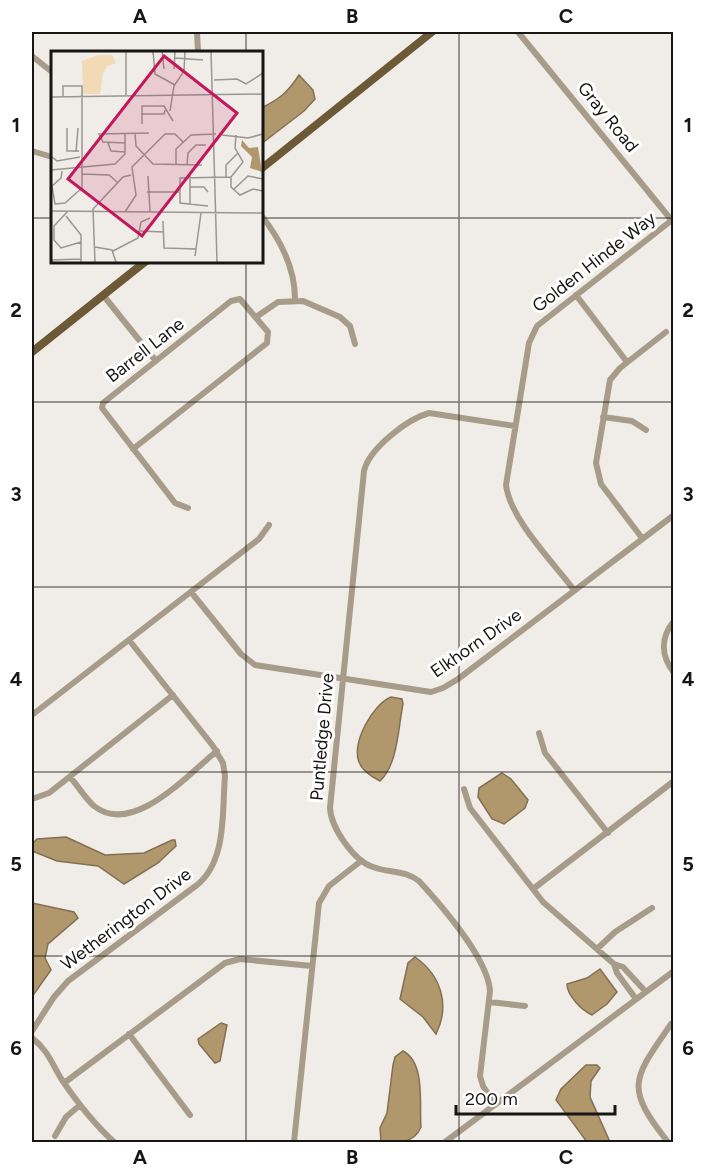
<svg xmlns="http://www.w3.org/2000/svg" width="705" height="1174" viewBox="0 0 705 1174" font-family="Figtree,sans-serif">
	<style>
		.water { fill: #b1976c; stroke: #837052; stroke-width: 1.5 }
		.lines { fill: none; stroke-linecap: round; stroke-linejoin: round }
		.minor { stroke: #a79c89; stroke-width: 6 }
		.major { stroke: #6d5936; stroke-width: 8 }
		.grid { fill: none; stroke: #171614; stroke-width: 1.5; stroke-opacity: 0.55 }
		.labels { text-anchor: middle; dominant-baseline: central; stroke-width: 6; stroke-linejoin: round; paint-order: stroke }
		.street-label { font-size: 18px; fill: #171614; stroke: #fff }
		.inset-road { fill: none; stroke: #999693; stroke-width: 1.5 }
		.view { fill: #c2185b; fill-opacity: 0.15; stroke: #c2185b; stroke-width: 3 }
		.inset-edge { fill: none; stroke: #171614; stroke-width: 3 }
		.neatline { fill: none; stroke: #171614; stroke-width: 2 }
		.grid-label { font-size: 20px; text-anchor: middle; font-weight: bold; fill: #171614 }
	</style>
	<rect width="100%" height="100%" fill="#f0ece7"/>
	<path class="water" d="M299,75L313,90L315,99L304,111L261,144V108C280,99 288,92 299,75Z
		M391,697L402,699L403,704C398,728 398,764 380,781C372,777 362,771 359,762C351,743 373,704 391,697Z
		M502,773L511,779L528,800L525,808L504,824L492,819L478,797L479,788Z
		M66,837L105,855L144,853L172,840H175L176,846L158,863L124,884L98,866L57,861L32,851V844L37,839Z
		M32,903L74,912L78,918L48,944L45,958L51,970L32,997Z
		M415,957C442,976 450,1006 436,1034L423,1017L400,999L408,963Z
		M600,969L617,992L607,1004L592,1015C581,1010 567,995 567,984L587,978Z
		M221,1023L227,1025L220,1061L215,1063L199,1044L198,1039Z
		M403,1051C426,1063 419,1105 421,1127C414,1144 397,1143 381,1142L380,1128L387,1113L393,1065L395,1057Z
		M586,1065H597L600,1068L591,1081L590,1097L610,1142H587L556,1100L561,1089Z"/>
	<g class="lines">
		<path class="minor" d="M197,32L198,52
			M518,32L673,222
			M32,56L52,72
			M32,151L52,157
			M261,215C280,239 295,268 295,299
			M103,295L156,361
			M576,295L627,362
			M256,317L278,302L303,301L340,317L350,326L355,344
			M603,417L632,421L646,430
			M133,449L267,343L268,332L240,299L231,301L103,403L102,408L175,503L188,508
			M642,538L601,484L596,463L610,380L620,368L666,332
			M574,590C553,562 510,519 506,485L529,343L537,326L672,220
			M191,592L241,654L255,665L431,692L443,688L458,679L674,515
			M674,621C660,638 661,656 674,673
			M32,715L259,539L269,525
			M539,733L545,753L608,833
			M70,777C78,786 85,798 94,806C133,837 188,774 217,751
			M464,789L470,808L543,902L614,964L617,973L636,999
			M32,799L49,793L173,695
			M533,889L674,781
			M598,948L615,932L652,908
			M614,964L623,967L646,992
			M489,1002L525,1006
			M32,1031L54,997L68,981L197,885C227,861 222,811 225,776L223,763L213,746L129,640
			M129,1034L190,1115
			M32,1038C48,1050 52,1064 62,1080C77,1102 94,1124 114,1142
			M64,1083L225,963L240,959L312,966
			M495,1105L483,1086L480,1076L490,991C488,959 441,905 419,881C405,870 389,873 373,867C354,861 331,828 330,808L364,471C369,449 407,419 429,413L515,426
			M55,1136L66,1117L80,1105
			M294,1142L319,903L329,886L361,861
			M445,1142L674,971
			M668,1142C624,1087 633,1079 671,1024"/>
		<path class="major" d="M261,169L432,32
			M32,352L146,261"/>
	</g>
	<path class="grid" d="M246,32V52M459,32V1142M32,218H52M261,218H674M246,261V1142M32,402H674M32,587H674M32,772H674M32,956H674"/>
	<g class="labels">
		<g class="street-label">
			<text transform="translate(608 117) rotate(51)">Gray Road</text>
			<text transform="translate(594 262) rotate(-38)">Golden Hinde Way</text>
			<text transform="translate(145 350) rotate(-38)">Barrell Lane</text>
			<text transform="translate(476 643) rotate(-35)">Elkhorn Drive</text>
			<text transform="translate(322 737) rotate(-85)">Puntledge Drive</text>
			<text transform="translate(126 919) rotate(-37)">Wetherington Drive</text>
		</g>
	</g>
	<g transform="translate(51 51)">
		<rect width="212" height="212" fill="#f0ece7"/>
		<path d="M47,4H61L65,12L56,15L52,22L49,43H32L31,10Z" fill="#f1dab5"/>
		<path d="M191,89L198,97L207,96L211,121L199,117L201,106L190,95Z" fill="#b1976c"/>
		<path class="inset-road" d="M102,0L104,23L124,34M111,0L113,18M160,0L166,211M124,7L152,9M123,18L124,0M163,29L186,28L195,33L212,22M75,44V0M0,46L212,43M119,60L123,35L133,20L134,0M90,63H113L114,59M91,73V55H113L122,70M16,77V100H28M84,82L85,95L102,113L151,114M171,84L197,87L212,83M185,84L184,97L192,111L180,126V136L189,144L202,138L212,140M57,92L60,100L74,101M74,92L52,91L48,83L98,82M25,101L27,77M0,105L6,110L29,106M125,113V98L140,84L165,83M136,114L137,102L145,94H155M0,119L64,113L74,103V82M11,120L10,127L1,135L4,153L14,152L31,137V35H12V45M31,123L58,124L66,131M97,125L99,161M175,126V114L187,102M139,136H153L157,141M182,139L197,125L212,128M96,141H128M139,154V125M157,155L129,152V127L180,126M0,160L212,162M17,160L3,175V189L10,197L30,191M74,161L85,144L81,116L114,83H124L132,91M15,165L30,184V211M112,170L113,197L145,198M89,180L113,181M44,196L61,199L65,211M62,200L87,187L90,171L99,167M144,205L150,162M0,209L30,208M44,211L42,158L72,126L80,124"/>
		<path class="view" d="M113,5L186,62L91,185L17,128Z"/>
		<rect width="212" height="212" class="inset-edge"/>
	</g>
	<rect width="705" height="1174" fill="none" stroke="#ffffff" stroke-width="66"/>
	<path d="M456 1105v9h159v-9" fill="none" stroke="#171614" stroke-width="3"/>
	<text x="465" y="1105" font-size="18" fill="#171614" stroke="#ffffff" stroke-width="4.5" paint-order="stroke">200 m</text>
	<rect x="33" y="33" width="639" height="1108" class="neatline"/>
	<g class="grid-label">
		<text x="140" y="23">A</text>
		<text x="352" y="23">B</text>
		<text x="566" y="23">C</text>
		<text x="16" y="132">1</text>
		<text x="688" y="132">1</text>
		<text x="16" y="317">2</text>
		<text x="688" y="317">2</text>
		<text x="16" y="501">3</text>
		<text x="688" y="501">3</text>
		<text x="16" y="686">4</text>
		<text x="688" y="686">4</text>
		<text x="16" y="871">5</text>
		<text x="688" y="871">5</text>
		<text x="16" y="1055">6</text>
		<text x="688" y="1055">6</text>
		<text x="140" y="1164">A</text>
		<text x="352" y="1164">B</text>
		<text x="566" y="1164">C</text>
	</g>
</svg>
